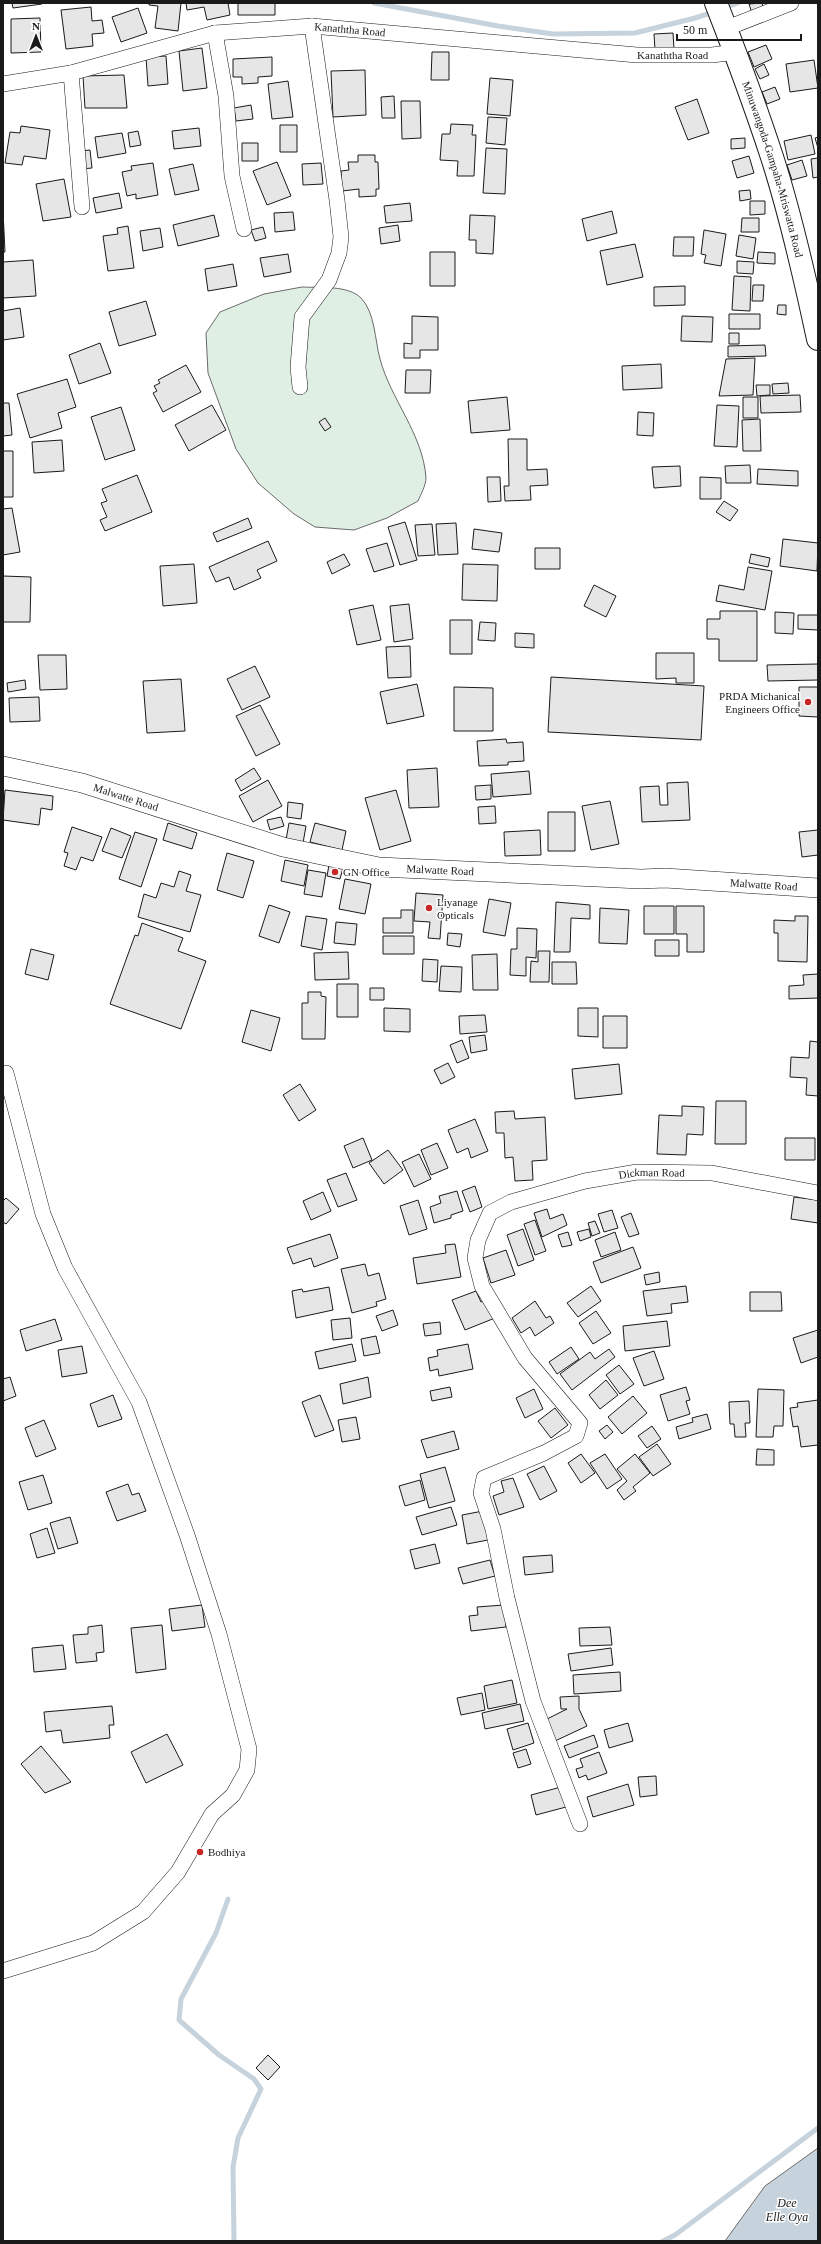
<svg xmlns="http://www.w3.org/2000/svg" width="821" height="2244" viewBox="0 0 821 2244" font-family="'Times New Roman',serif">
	<style>
		.green { fill: #e0efe3; stroke: #6a6a6a }
		.water { fill: #c6d2dc; stroke: #6a6a6a }
		.lines { fill: none; stroke-linecap: round; stroke-linejoin: round }
		.stream { stroke: #c6d2dc; stroke-width: 5 }
		.building { fill: #e6e6e6; stroke: #1a1a1a }
		.minor-casing { stroke: #1a1a1a; stroke-width: 16 }
		.tertiary-casing { stroke: #1a1a1a; stroke-width: 20 }
		.primary-casing { stroke: #1a1a1a; stroke-width: 24 }
		.minor { stroke: #fff; stroke-width: 15 }
		.tertiary { stroke: #fff; stroke-width: 19 }
		.primary { stroke: #fff; stroke-width: 22 }
		.poi-dot { fill: #c62828; stroke: #fff; stroke-width: 1.5 }
		.labels { text-anchor: middle; dominant-baseline: central; stroke-width: 3; stroke-linejoin: round; paint-order: stroke }
		.street-label { font-size: 11px; fill: #1a1a1a; stroke: #fff }
		.poi-label { font-size: 11px; fill: #1a1a1a; stroke: #fff; text-anchor: start }
		.water-label { font-size: 12px; font-style: italic; fill: #1a1a1a; stroke: #fff }
	</style>
	<rect width="100%" height="100%" fill="#fff"/>
	<path class="green" d="M302,287C320,288 348,285 361,298C375,312 375,341 380,359C391,400 423,434 426,478C426,485 421,494 418,501L387,518L354,530L315,527L294,514L258,483L236,449L208,373L206,333L220,312L264,294Z"/>
	<path class="water" d="M818,2148V2241H725L765,2186Z"/>
	<g class="lines">
		<path class="stream" d="M374,3L498,26L553,34L635,33L695,18L714,12
			M723,8L738,3
			M228,1899L216,1933L181,1999L179,2020L219,2055L254,2079L261,2089L238,2138L233,2167L234,2241
			M663,2241L675,2235L818,2128"/>
	</g>
	<path class="building" d="M12,3H42V4L13,8Z
		M149,3H181L178,31L155,28L158,6L149,5Z
		M186,3H228L230,15L207,20L204,7L187,10Z
		M238,3H275V15H238Z
		M762,3L764,10L752,13L749,4Z
		M91,7L92,21L102,20L104,33L92,34L93,46L66,49L61,10Z
		M138,8L147,33L121,42L112,17Z
		M40,18L41,52L11,53V19Z
		M673,33L674,49L655,50L654,34Z
		M766,45L772,59L754,67L748,52Z
		M202,48L207,88L183,91L179,51Z
		M432,52H449V80H431Z
		M166,56L168,84L148,86L146,57Z
		M272,57V76L258,77V83L242,84V77H233V59Z
		M814,60L818,88L790,92L786,64Z
		M764,64L769,75L760,79L755,69Z
		M365,70L366,115L333,117L331,71Z
		M124,75L127,108H85L83,76Z
		M490,78L513,80L510,116L487,114Z
		M288,81L293,117L272,119L268,84Z
		M775,87L780,99L767,104L762,92Z
		M394,96L395,118H382L381,97Z
		M697,99L709,133L688,140L675,107Z
		M401,101H420L421,138L402,139Z
		M251,105L253,119L236,121L234,108Z
		M488,117L507,118L505,145L486,143Z
		M451,124L473,125L472,135H476L474,176H457L458,161L440,160L442,134H450Z
		M280,125H297V152H280Z
		M21,126L50,130L46,159L24,156L22,165L5,163L10,132L20,133Z
		M199,128L201,146L174,149L172,131Z
		M138,131L141,145L130,147L128,133Z
		M122,133L126,153L98,158L95,137Z
		M811,135L815,154L788,160L784,141Z
		M818,137V148L815,138Z
		M745,138V148L731,149V139Z
		M242,143H258V161H242Z
		M486,148L507,149L505,194L483,193Z
		M90,150L92,168L81,169L80,151Z
		M358,155H375V162H378L379,189H376V196L359,197V189L342,191L341,171L349,170L348,162H358Z
		M749,156L754,173L737,178L732,161Z
		M818,158V177L813,178L811,159Z
		M802,160L807,176L792,180L787,165Z
		M277,162L291,196L267,205L253,171Z
		M153,163L158,195L136,199V194L127,196L122,172L132,170L131,166Z
		M321,163L323,184L303,185L302,164Z
		M193,164L199,190L175,195L169,169Z
		M64,179L71,217L43,221L36,184Z
		M750,190L751,199L740,201L739,191Z
		M119,193L122,208L96,213L93,198Z
		M750,201H765V214L750,215Z
		M410,203L412,221L386,223L384,206Z
		M3,211L5,252H3Z
		M612,211L617,233L587,241L582,219Z
		M293,212L295,230L275,232L274,213Z
		M214,215L219,236L178,246L173,225Z
		M470,215L495,216L493,254L476,253V240H469Z
		M742,218H759V232H741Z
		M398,225L400,241L381,244L379,228Z
		M128,226L134,268L108,271L103,236L118,234L117,228Z
		M263,227L266,238L255,241L251,230Z
		M160,228L163,247L143,251L140,231Z
		M704,230L726,234L721,266L704,263L706,255L701,254Z
		M739,235L756,238L753,259L736,256Z
		M674,237H694L693,256H673Z
		M635,244L643,277L607,285L600,251Z
		M430,252H455V286H430Z
		M758,252L775,253V264L757,263Z
		M288,254L291,272L264,277L260,258Z
		M33,260L36,296L3,298V262Z
		M737,261L754,262L753,274L737,273Z
		M233,264L237,286L208,291L205,269Z
		M734,276L751,277L750,311L732,310Z
		M753,285H764L763,301H752Z
		M685,286V305L654,306V287Z
		M146,301L156,335L119,346L109,312Z
		M778,305H786V315L777,314Z
		M20,308L24,337L3,340V311Z
		M729,314H760V329H729Z
		M412,316L438,317V350H420V358H404V343L412,344Z
		M682,316L713,317L712,342L681,341Z
		M729,333H739V344H729Z
		M100,343L111,373L79,384L69,355Z
		M765,345L766,356L728,357V346Z
		M755,358L753,395L719,396L726,359Z
		M661,364L662,388L623,390L622,366Z
		M186,365L201,392L163,412L153,393L157,391L154,386L160,383L158,380Z
		M406,370H431L430,393H405Z
		M67,379L76,407L58,413L62,428L30,438L17,394Z
		M788,383L789,393L773,394L772,384Z
		M756,385H770V395L757,396Z
		M800,395L801,412L761,413L760,396Z
		M507,397L510,430L471,433L468,401Z
		M743,397H758V418H743Z
		M3,403H9L12,435L3,436Z
		M212,405L226,430L189,451L175,425Z
		M717,405L739,406L737,447L714,446Z
		M121,407L135,450L105,460L91,417Z
		M638,412L654,413L653,436L637,435Z
		M325,418L331,427L325,431L319,422Z
		M760,419L761,451H743L742,420Z
		M508,439H527V470L547,469L548,485L530,486L531,500L505,501L504,486H509Z
		M62,440L64,471L34,473L32,442Z
		M3,451H13V497H3Z
		M750,465L751,483H726L725,466Z
		M680,466L681,486L654,488L652,467Z
		M758,469L798,471V486L757,484Z
		M137,475L152,512L105,531L100,520L107,517L101,503L107,501L102,489Z
		M487,477H500L501,501L488,502Z
		M700,477L721,478V499H700Z
		M724,501L738,510L730,521L716,512Z
		M12,508L20,552L3,555V509Z
		M248,518L252,528L217,542L213,533Z
		M405,522L417,560L400,565L388,527Z
		M456,523L458,554L438,555L436,524Z
		M432,524L435,555L418,556L415,525Z
		M474,529L502,533L499,552L472,549Z
		M783,539L818,543L817,571L780,566Z
		M268,541L277,561L257,570L261,578L234,590L229,577L216,582L209,567Z
		M387,543L394,566L374,572L366,549Z
		M535,548H560V569H535Z
		M344,554L350,565L332,574L327,562Z
		M751,554L770,558L768,567L749,563Z
		M194,564L197,603L163,606L160,566Z
		M463,564L498,565L497,601L462,600Z
		M748,567L772,571L765,610L716,601L719,585L744,590Z
		M3,576L31,577L30,622H3Z
		M594,585L616,596L606,617L584,606Z
		M409,604L413,639L394,642L390,606Z
		M373,605L381,640L357,645L349,610Z
		M720,611H757V661H719V639H707V619H720Z
		M775,612L794,613L793,634L775,633Z
		M798,615H818V630L798,629Z
		M450,620H472V654H450Z
		M480,622L496,623L495,641L478,640Z
		M515,633L534,634V648L515,647Z
		M410,646L411,677L388,678L386,647Z
		M656,653H694V683H676V678L656,679Z
		M38,655H66L67,689L40,690Z
		M818,664V680L768,681L767,665Z
		M255,666L270,697L242,710L227,679Z
		M551,677L704,686L701,740L548,732Z
		M181,679L185,731L147,733L143,681Z
		M25,680L26,689L8,692L7,683Z
		M417,684L424,716L387,724L380,692Z
		M454,687L493,688V731H454Z
		M799,687H818V717L799,716Z
		M39,697L40,721L10,722L9,698Z
		M260,705L280,744L256,756L236,716Z
		M506,739L507,743L523,742L524,761L508,762V765L479,766L477,741Z
		M254,768L261,779L241,791L235,780Z
		M437,768L439,807L409,808L407,770Z
		M529,771L531,794L493,797L491,774Z
		M268,780L282,806L253,822L239,796Z
		M688,782L690,820L642,822L640,787L659,786L660,805H668L667,783Z
		M491,785V799L476,800L475,786Z
		M5,790L53,796L52,810L41,808L39,825L3,820Z
		M396,790L411,841L380,850L365,798Z
		M610,801L619,844L591,850L582,806Z
		M288,802L303,804L301,819L287,817Z
		M495,806L496,823L479,824L478,807Z
		M548,812H575V851H548Z
		M281,817L284,826L270,830L267,820Z
		M168,823L197,833L192,849L163,840Z
		M289,823L306,826L303,843L286,840Z
		M315,823L346,831L342,850L310,842Z
		M72,827L102,837L93,861L81,857L76,870L64,866L68,853L64,852Z
		M111,828L131,836L122,858L102,851Z
		M540,830L541,855L505,856L504,832Z
		M818,830V855L802,857L799,832Z
		M135,832L157,839L141,887L119,879Z
		M227,853L254,861L243,898L217,890Z
		M285,860L308,865L304,886L281,881Z
		M329,865L343,868L340,879L327,876Z
		M308,870L326,873L322,897L304,894Z
		M179,871L191,875L186,891L201,895L190,932L138,917L144,894L156,898L161,883L174,887Z
		M345,879L371,884L365,914L339,909Z
		M416,893L443,895L440,939L428,938L430,922L414,921Z
		M489,899L511,903L505,936L483,932Z
		M556,902L590,905V919L571,918L570,952H554Z
		M269,905L290,912L279,943L259,936Z
		M644,906H674V934H644Z
		M676,906H704V952H687V934H676Z
		M600,908L629,910L627,944L599,943Z
		M401,910H413V933H383V918H401Z
		M306,916L327,919L322,950L301,946Z
		M795,916H808L807,962L778,961V933H774V920L795,921Z
		M336,922L357,924L355,945L334,943Z
		M142,923L183,938L178,951L206,961L181,1029L110,1004L135,935L138,936Z
		M517,928L537,929L536,958L526,957V976L510,975L511,949H517Z
		M448,933L462,934L460,947L447,945Z
		M383,936H414V954H383Z
		M655,940H679V956H655Z
		M31,949L54,955L48,980L25,974Z
		M538,951H550L549,982H530L531,961L538,962Z
		M348,952L349,979L315,980L314,953Z
		M497,954L498,990H473L472,955Z
		M423,959L438,960L437,982L422,981Z
		M552,962H576L577,984H552Z
		M441,966L462,967L461,992L439,991Z
		M818,974V998L789,999V986L804,985L803,975Z
		M337,984H358V1017H337Z
		M370,988H384V1000H370Z
		M308,992H321V996L326,997L325,1039H302V1003H308Z
		M384,1008L410,1009V1032L384,1031Z
		M578,1008H598V1037L578,1036Z
		M251,1010L280,1018L271,1051L242,1042Z
		M485,1015L487,1032L460,1034L459,1016Z
		M603,1016H627V1048H603Z
		M485,1035L487,1050L471,1053L469,1037Z
		M462,1040L469,1058L457,1063L450,1045Z
		M810,1041L818,1042V1096L806,1095L807,1078L790,1077L791,1057L809,1058Z
		M448,1063L455,1077L441,1084L434,1070Z
		M619,1064L622,1094L575,1099L572,1069Z
		M300,1084L316,1110L299,1121L283,1095Z
		M716,1101H746V1144H715Z
		M682,1106L704,1107L703,1135L687,1134L686,1155L657,1154L659,1115L682,1116Z
		M514,1111L515,1119L545,1117L547,1160L532,1161L533,1180L515,1181L513,1157L505,1158L504,1133H496L495,1112Z
		M475,1119L488,1151L471,1158L468,1148L457,1153L448,1130Z
		M363,1138L372,1160L353,1168L344,1146Z
		M785,1138H815V1160H785Z
		M437,1143L448,1168L431,1175L421,1150Z
		M388,1150L403,1170L384,1184L369,1163Z
		M419,1154L431,1179L414,1187L402,1162Z
		M346,1173L357,1200L338,1207L327,1180Z
		M475,1186L482,1207L470,1212L462,1191Z
		M457,1191L463,1211L451,1215V1218L434,1223L430,1207L441,1203L439,1196Z
		M323,1192L331,1211L311,1220L303,1201Z
		M794,1197L818,1200V1223L791,1219Z
		M6,1198L19,1209L6,1224L3,1222V1201Z
		M418,1200L427,1229L409,1235L400,1206Z
		M547,1209L550,1219L563,1214L567,1225L542,1237L534,1213Z
		M612,1210L618,1228L604,1232L598,1214Z
		M631,1213L639,1234L629,1237L621,1217Z
		M535,1220L546,1251L535,1255L524,1224Z
		M595,1221L600,1233L592,1236L588,1223Z
		M523,1229L534,1260L518,1266L507,1235Z
		M589,1229L591,1237L580,1241L577,1232Z
		M568,1232L572,1245L562,1247L558,1235Z
		M615,1232L621,1250L601,1257L595,1240Z
		M330,1234L338,1258L314,1267L311,1258L293,1264L287,1248Z
		M455,1244L461,1277L417,1284L413,1258L446,1253L445,1245Z
		M633,1247L641,1268L601,1283L593,1262Z
		M506,1250L515,1275L491,1283L483,1258Z
		M365,1264L368,1276L379,1273L386,1299L376,1302L377,1306L352,1313L341,1269Z
		M659,1272L660,1282L646,1285L644,1275Z
		M591,1286L601,1301L578,1317L567,1303Z
		M686,1286L688,1302L671,1304L672,1313L647,1316L643,1291Z
		M329,1287L333,1310L296,1318L292,1291L302,1289L303,1292Z
		M476,1291L481,1302L487,1299L495,1318L465,1330L452,1300Z
		M750,1292H781L782,1311H750Z
		M535,1301L546,1318L550,1316L554,1323L535,1336L530,1327L521,1333L512,1318Z
		M393,1310L398,1325L382,1331L376,1316Z
		M596,1311L611,1333L593,1344L579,1323Z
		M350,1318L352,1338L333,1340L331,1320Z
		M55,1319L62,1340L26,1351L20,1330Z
		M667,1321L670,1346L625,1351L623,1326Z
		M440,1322L441,1334L425,1336L423,1324Z
		M818,1330V1357L801,1363L793,1338Z
		M376,1336L380,1353L364,1356L361,1339Z
		M352,1344L356,1361L319,1369L315,1352Z
		M468,1344L473,1369L439,1376L438,1369L430,1371L428,1358L438,1356L437,1350Z
		M82,1346L87,1373L62,1377L58,1350Z
		M571,1347L579,1359L557,1374L549,1362Z
		M609,1349L615,1357L572,1390L560,1374L590,1352L595,1359Z
		M654,1351L664,1379L644,1386L633,1358Z
		M619,1365L634,1384L620,1394L606,1375Z
		M10,1377L16,1396L3,1401V1379Z
		M368,1377L371,1397L343,1404L340,1384Z
		M606,1380L618,1395L600,1409L589,1395Z
		M450,1387L452,1397L432,1401L430,1391Z
		M686,1387L690,1400L686,1401L690,1414L668,1421L660,1395Z
		M534,1389L543,1409L525,1418L516,1398Z
		M758,1389L784,1390L783,1426H774L773,1437H756Z
		M113,1395L122,1419L98,1427L90,1404Z
		M320,1395L334,1430L315,1437L302,1402Z
		M633,1396L647,1413L622,1434L608,1417Z
		M818,1400V1445L801,1447L798,1426L793,1427L790,1408L798,1407L797,1403Z
		M749,1401L750,1423H745L746,1437H735L734,1424H730L729,1402Z
		M555,1408L568,1425L551,1438L538,1421Z
		M707,1414L711,1429L679,1439L676,1427L693,1422L692,1418Z
		M356,1417L360,1439L342,1442L338,1420Z
		M44,1420L56,1449L36,1457L25,1428Z
		M607,1425L613,1432L605,1439L599,1431Z
		M652,1426L661,1439L647,1448L638,1436Z
		M454,1431L459,1449L427,1458L421,1440Z
		M657,1444L671,1464L653,1476L639,1457Z
		M757,1449L774,1450V1465H756Z
		M581,1454L595,1473L581,1483L568,1463Z
		M605,1454L622,1479L607,1489L590,1463Z
		M635,1454L650,1473L633,1487L636,1491L624,1500L617,1490L627,1481L617,1469Z
		M544,1466L557,1491L540,1500L527,1474Z
		M445,1467L455,1501L429,1508L420,1474Z
		M43,1475L52,1503L28,1510L19,1482Z
		M513,1478L524,1507L499,1515L493,1496L504,1492L501,1481Z
		M420,1480L425,1500L405,1506L399,1486Z
		M128,1484L132,1495L139,1493L146,1511L117,1521L106,1492Z
		M451,1507L457,1525L422,1535L416,1517Z
		M483,1511L488,1540L467,1544L462,1515Z
		M70,1517L78,1543L58,1549L50,1523Z
		M47,1528L55,1553L37,1558L30,1534Z
		M435,1544L440,1563L415,1569L410,1550Z
		M552,1555L553,1572L525,1575L523,1557Z
		M490,1560L495,1576L463,1584L458,1568Z
		M202,1605L205,1627L172,1631L169,1609Z
		M504,1605L506,1627L471,1631L469,1616L478,1615L477,1607Z
		M102,1625L104,1652L96,1653L97,1661L76,1663L73,1635L88,1634V1627Z
		M162,1625L166,1669L136,1673L131,1628Z
		M610,1627L612,1645L580,1646L579,1628Z
		M63,1645L66,1669L34,1672L32,1648Z
		M611,1648L613,1665L571,1671L568,1654Z
		M620,1672L621,1691L574,1694L573,1675Z
		M512,1680L517,1703L488,1709L484,1686Z
		M482,1693L485,1710L461,1715L457,1698Z
		M579,1696V1709L587,1726L555,1741L545,1720L567,1709H561L560,1697Z
		M520,1704L524,1721L485,1729L482,1713Z
		M112,1706L114,1725H109L110,1738L63,1743L61,1730L46,1732L44,1712Z
		M528,1723L534,1743L513,1750L507,1729Z
		M628,1723L633,1741L609,1748L604,1730Z
		M167,1734L183,1765L146,1783L131,1752Z
		M594,1735L598,1747L569,1758L564,1746Z
		M41,1746L71,1782L45,1793L21,1764Z
		M526,1749L531,1764L518,1768L513,1753Z
		M599,1752L607,1773L588,1780L586,1775L579,1778L576,1769L583,1767L580,1759Z
		M656,1776L657,1795L640,1797L638,1777Z
		M628,1784L634,1805L593,1817L587,1797Z
		M561,1787L566,1807L536,1815L531,1795Z
		M268,2055L280,2067L268,2080L256,2068Z"/>
	<g class="lines">
		<defs>
			<g id="minor">
				<path d="M727,28L791,3"/>
				<path d="M215,33L226,96L232,176L244,229"/>
				<path d="M71,73L82,207"/>
				<path d="M3,84L71,73L215,33L312,26"/>
				<path id="s1" d="M300,387L298,367L302,317L329,280L339,253L341,237L337,200L312,26L637,55H712L736,52"/>
				<path id="s2" d="M580,1824L533,1701L507,1598L493,1529L481,1493L484,1478L544,1453L576,1436L580,1423L525,1358L482,1286L475,1258L478,1240L490,1213L511,1202L585,1181L637,1172L712,1173L818,1193"/>
				<path d="M3,1971L93,1943L143,1912L178,1872L212,1814L233,1795L247,1770L249,1749L219,1634L187,1535L139,1402L65,1268L43,1214L6,1073"/>
			</g>
			<g id="tertiary">
				<path id="s3" d="M3,766L82,783L283,847L379,867L641,879L665,878L818,888"/>
			</g>
			<g id="primary">
				<path id="s4" d="M716,3C736,54 755,105 772,157C791,216 805,278 818,339"/>
			</g>
		</defs>
		<use href="#minor" class="minor-casing"/>
		<use href="#tertiary" class="tertiary-casing"/>
		<use href="#primary" class="primary-casing"/>
		<use href="#minor" class="minor"/>
		<use href="#tertiary" class="tertiary"/>
		<use href="#primary" class="primary"/>
	</g>
	<g class="poi-dot">
		<circle cx="808" cy="702" r="4"/>
		<circle cx="335" cy="872" r="4"/>
		<circle cx="429" cy="908" r="4"/>
		<circle cx="200" cy="1852" r="4"/>
	</g>
	<g class="labels">
		<g class="street-label">
			<text stroke="none"><textPath href="#s1" startOffset="412">Kanaththa Road</textPath></text>
			<text stroke="none"><textPath href="#s1" startOffset="736">Kanaththa Road</textPath></text>
			<text stroke="none"><textPath href="#s4" startOffset="176">Minuwangoda-Gampaha-Mriswatta Road</textPath></text>
			<text stroke="none"><textPath href="#s3" startOffset="127">Malwatte Road</textPath></text>
			<text stroke="none"><textPath href="#s3" startOffset="451">Malwatte Road</textPath></text>
			<text stroke="none"><textPath href="#s3" startOffset="775">Malwatte Road</textPath></text>
			<text stroke="none"><textPath href="#s2" startOffset="890">Dickman Road</textPath></text>
		</g>
		<g class="poi-label">
			<text x="800" y="696" text-anchor="end">PRDA Michanical<tspan x="800" dy="13">Engineers Office</tspan></text>
			<text x="343" y="872">GN Office</text>
			<text x="437" y="902">Liyanage<tspan x="437" dy="13">Opticals</tspan></text>
			<text x="208" y="1852">Bodhiya</text>
		</g>
		<g class="water-label">
			<text x="787" y="2203">Dee<tspan x="787" dy="14">Elle Oya</tspan></text>
		</g>
	</g>
	<rect width="821" height="2244" fill="none" stroke="#1a1a1a" stroke-width="8"/>
	<g transform="translate(36 36)" stroke="#ffffff" stroke-width="3" paint-order="stroke">
	<path d="M0-3L7 15L0 10L-7 15Z" fill="#1a1a1a"/>
	<text y="-6" font-size="11" font-weight="bold" text-anchor="middle" fill="#1a1a1a">N</text>
	</g>
	<path d="M677 34v6h124v-6" fill="none" stroke="#1a1a1a" stroke-width="2"/>
	<text x="683" y="34" font-size="12" fill="#1a1a1a" stroke="#ffffff" stroke-width="3" paint-order="stroke">50 m</text>
</svg>
